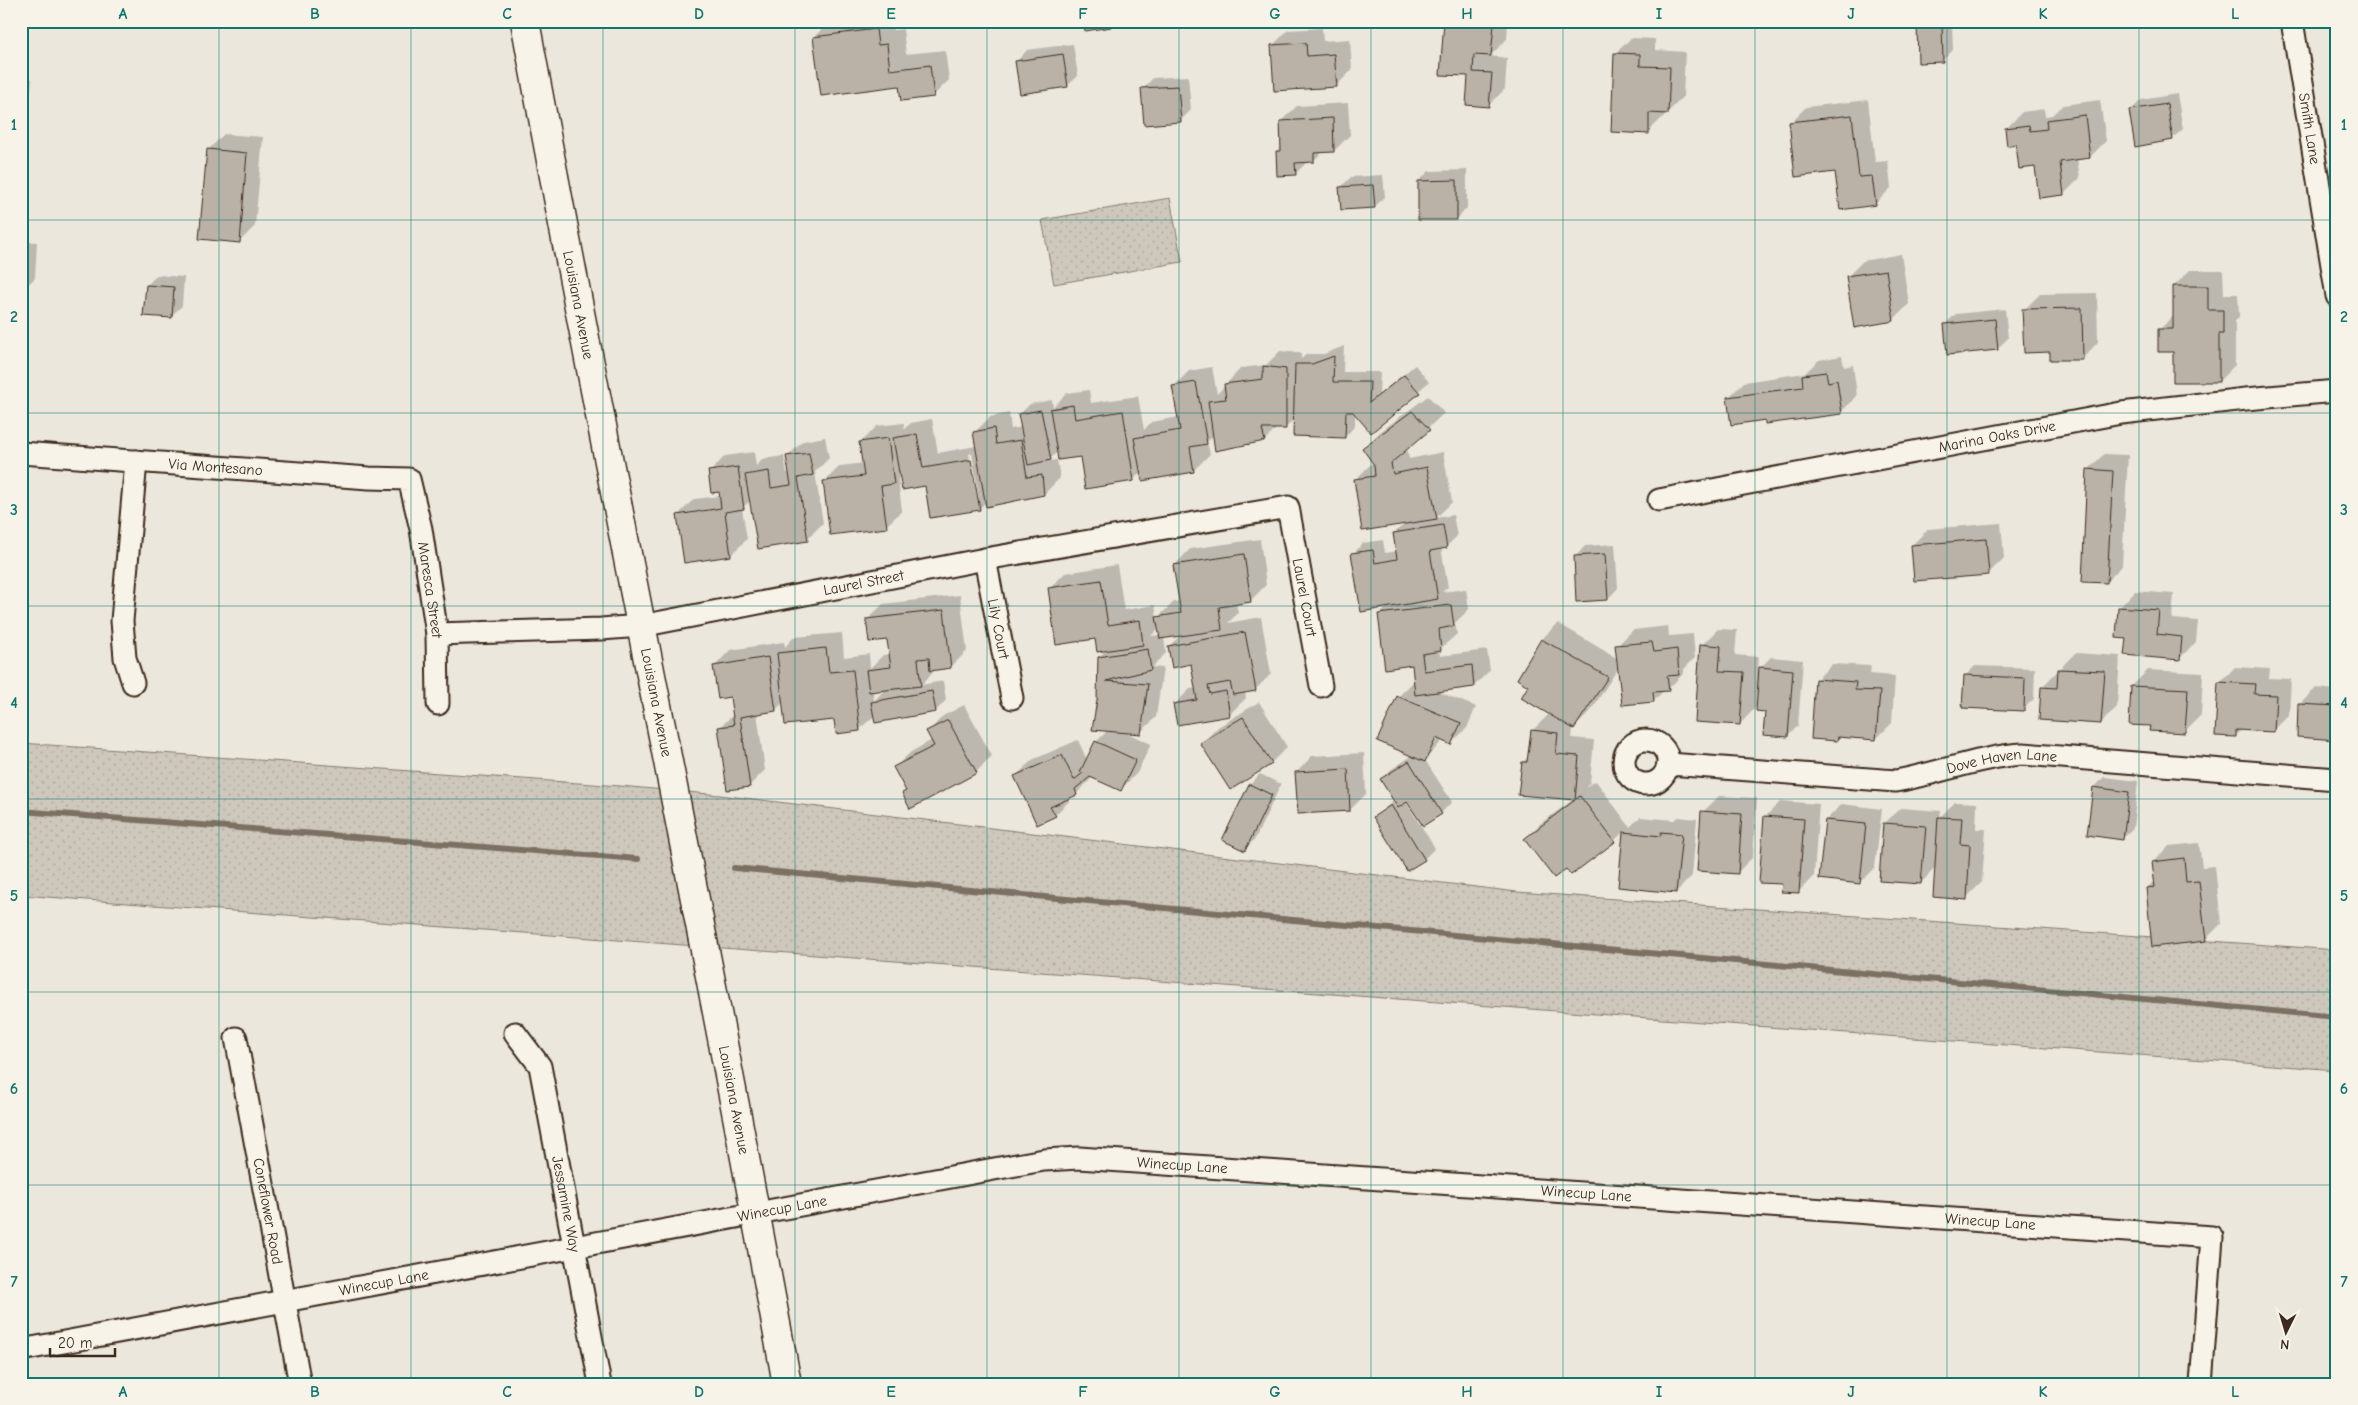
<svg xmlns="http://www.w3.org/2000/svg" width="2358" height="1405" viewBox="0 0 2358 1405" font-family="'Comic Neue',sans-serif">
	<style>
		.grass { fill: url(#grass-dots); stroke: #84796d }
		.shadow { fill: #0003; fill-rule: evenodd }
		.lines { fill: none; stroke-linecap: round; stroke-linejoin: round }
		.stream { stroke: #7c7064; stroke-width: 6 }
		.building { fill: #bab2a7; stroke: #3b2a1e }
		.street-casing { stroke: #3b2a1e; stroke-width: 25 }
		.secondary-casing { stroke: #3b2a1e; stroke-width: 31 }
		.street { stroke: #f7f3e8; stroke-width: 21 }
		.secondary { stroke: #f7f3e8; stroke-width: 28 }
		.grid { fill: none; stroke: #0f766e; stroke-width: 1; stroke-opacity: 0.55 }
		.labels { text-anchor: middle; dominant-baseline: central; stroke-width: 4.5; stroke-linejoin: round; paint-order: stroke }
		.street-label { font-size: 15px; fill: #3b2a1e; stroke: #f7f3e8 }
		.neatline { fill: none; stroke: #0f766e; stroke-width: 2 }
		.grid-label { font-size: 16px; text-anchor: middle; font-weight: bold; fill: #0f766e }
	</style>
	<defs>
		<pattern id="grass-dots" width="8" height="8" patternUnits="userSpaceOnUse" patternTransform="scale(1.25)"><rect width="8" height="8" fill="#cec8bc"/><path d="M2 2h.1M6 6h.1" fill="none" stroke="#b2aca1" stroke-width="1.8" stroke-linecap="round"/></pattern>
	</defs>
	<rect width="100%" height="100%" fill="#ece7dc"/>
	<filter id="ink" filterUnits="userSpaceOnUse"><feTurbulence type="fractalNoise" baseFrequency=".02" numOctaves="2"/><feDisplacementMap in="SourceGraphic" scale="10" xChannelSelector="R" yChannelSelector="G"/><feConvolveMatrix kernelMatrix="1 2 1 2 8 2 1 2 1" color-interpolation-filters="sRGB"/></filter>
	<g filter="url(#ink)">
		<path class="grass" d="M1170,198L1182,262L1054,284L1042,220Z
			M21,743L620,786L720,795L1517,892L2337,950V1070L21,895Z"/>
		<path class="shadow" d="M830,21H892L893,30L903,29L906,54L945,50L949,80L933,96L900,85L814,37Z
			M1445,21H1508L1507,39L1490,56L1507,58L1505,89L1489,105L1469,75Z
			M1920,21H1952L1953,50L1943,60L1918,23Z
			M1322,28L1323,41L1350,39L1352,70L1336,86L1272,46L1288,30Z
			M1631,38L1655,39V50L1685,52L1683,97L1667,113H1664V116L1648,132L1615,54Z
			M1073,44L1078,76L1067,86L1017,61L1027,50Z
			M1188,76L1191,110L1180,121L1143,89L1153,78Z
			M21,78L32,79L30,100L21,109Z
			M2177,94L2183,129L2172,139L2130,111L2141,100Z
			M1868,100L1875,162L1888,161L1891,188L1875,204L1836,171L1790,123L1806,107Z
			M2100,100L2106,141L2090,157L2077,158L2080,178L2064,194L2040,197L2036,166L2007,128L2022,112L2044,109L2045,116L2052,115L2063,105Z
			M1348,103L1350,135L1334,151L1323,152L1313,161L1307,162L1295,174L1277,151L1282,146L1281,121L1297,106Z
			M224,134L263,137L255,226L239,242L208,150Z
			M1467,170V208L1457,219L1419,181L1429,171Z
			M1383,175L1385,197L1374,207L1341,187L1351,177Z
			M21,241L37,242L35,278L24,288H21Z
			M1901,254L1909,304L1893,320L1847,277L1863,261Z
			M2190,270H2223L2224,294H2238L2239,317L2235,321V365L2219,381L2159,330L2174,315V286Z
			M157,275L184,277L182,306L171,316L147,285Z
			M2097,293L2098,342L2083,358L2051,351L2024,310L2040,294Z
			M2005,309L2008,338L1997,349L1945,324L1956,314Z
			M1344,346L1343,372H1380L1379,394L1415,365L1429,382L1371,431L1355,413V426L1345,437L1295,418L1285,428H1277L1265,440L1216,449L1214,435L1207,442L1210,454L1194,470L1141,472L1133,480L1082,455L1058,451L1048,461L1057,460L1060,478L1044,494L987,501L979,509L901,475L898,479L902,511L886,526L824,482L840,466L864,463L861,442L877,426L904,423V429L911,423L932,419L938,453L976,446L974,433L990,417L1009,413L1011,429L1022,427L1020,414L1030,404L1052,400L1053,407L1067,393L1089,390L1091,403L1138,396L1144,430L1151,422L1179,417L1173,387L1189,371L1212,367L1217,394L1241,368L1266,365L1280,351L1301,353V359L1307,354H1324ZM972,453L979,498H977L969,454Z
			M1842,356L1844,367L1853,365L1857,396L1841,412L1766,419L1728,398L1744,382L1805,373L1819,360Z
			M1428,396L1444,413L1407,448L1409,459L1443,452L1452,502L1436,518L1453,515L1457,536L1446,547L1441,548L1448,587L1442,592L1466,589L1469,609L1455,623L1457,634L1439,650L1440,656L1487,650L1490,670L1474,686L1437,691L1476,707L1467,728L1451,743L1443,740L1425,760L1452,802L1441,813L1423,824L1409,803L1407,804L1435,848L1424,859L1407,870L1374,817L1395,800L1381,779L1392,769L1413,755L1398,697L1415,680L1413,664L1380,614L1388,606L1353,554L1363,543L1383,540L1385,553L1397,551L1394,534L1405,523L1355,480L1371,464L1375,463L1364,448L1380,432Z
			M825,437L829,458L815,472L823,523L807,539L751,500L742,508L747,539L731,555L678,515L694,499L720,496L710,472L725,456L754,452L756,466L763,459L784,456L787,473H790L787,457L803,441Z
			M2104,454L2128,455L2122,566L2106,582L2088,470Z
			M2001,523L2004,558L1988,574L1912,545L1928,529Z
			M1260,539L1266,585L1250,601L1236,603L1238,613L1228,623L1261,617L1271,674L1255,690L1245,692L1246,698L1230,714L1178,723L1174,705L1190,689L1196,688L1192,663L1169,646L1181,635L1164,637L1166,653L1152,667L1163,668L1156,717L1140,733L1125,732L1151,744L1137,773L1121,789L1093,777L1077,793L1069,797L1071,799L1055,815L1016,776L1032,760L1078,740L1087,760L1096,742L1108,730L1098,700L1099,657L1106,650L1049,589L1065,573L1117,565L1124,610L1155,605L1157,618L1174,602L1180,601L1175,565L1190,549ZM1159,628L1160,635L1151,636Z
			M1615,544L1618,588L1608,599L1575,557L1585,546Z
			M2135,591L2174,594L2172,619L2198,621L2196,642L2180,658L2127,637L2120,607Z
			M960,595L967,651L951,667L937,668L921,685L943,681L946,700L936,711L876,722L875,715L859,730L836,719L783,702L776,710L757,713L765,770L749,786L719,728L734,714L731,696L715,666L730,650L784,642L785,647L794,637L842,633L844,657L869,654L870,668L883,655L890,654L889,638L867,620L883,604ZM885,689L874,701L873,690Z
			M1558,623L1618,659L1617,646L1633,630L1668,626L1669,636L1693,634L1695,658L1684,669V673L1668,689L1665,690L1654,700L1623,703L1619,667L1590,712L1574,728L1573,727L1572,738L1594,740L1590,783L1586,787L1596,781L1630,827L1640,817L1674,820L1678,817L1697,819L1692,876L1676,892L1619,886L1624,831L1614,841L1566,867L1525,839L1541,823L1574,799L1523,762L1529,756L1532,731L1548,715H1552L1530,685L1519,679L1542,639Z
			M1718,629L1737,630L1735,655L1759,657L1758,670L1771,657L1803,660L1798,726L1787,736L1767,710L1757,706L1740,724L1702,645Z
			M2075,653L2120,656L2117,707L2101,723L2042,687Z
			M1832,664L1871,666L1870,674L1895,676L1892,723L1876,739L1841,736L1837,740L1816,680Z
			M1975,666L2035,668L2034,699L2023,709L1965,676Z
			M2235,667L2270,669L2269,678L2291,679L2289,715L2273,731L2242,729L2235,736L2220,683Z
			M2148,670L2203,673L2201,715L2185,731L2151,725L2132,686Z
			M2316,688L2337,690V739L2300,704Z
			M1259,702L1287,747L1271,763L1202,743L1218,727Z
			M964,705L992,756L976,772L904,793L907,790L895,767L911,752L932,740L928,732L943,716Z
			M1364,753L1366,794L1350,810L1297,772L1312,756Z
			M1260,774L1281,784L1255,839L1245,849L1250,785Z
			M2104,777L2138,781L2133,828L2122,838L2094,788Z
			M1719,796L1757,798L1753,857L1737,873L1703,812Z
			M1781,801L1819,804L1814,876L1798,892L1765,817Z
			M1955,802L1977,803L1976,829H1986L1982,882L1966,898L1936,867L1921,883L1884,824L1900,808L1941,811L1940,817Z
			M1842,804L1882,809L1875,867L1859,883L1826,820Z
			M2199,843L2202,867L2215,866L2221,924L2205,940L2147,888L2155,880L2153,862L2169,846Z"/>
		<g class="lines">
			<path class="stream" d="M21,811L638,859
				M734,868L2337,1017"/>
		</g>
		<path class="building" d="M1083,21H1110L1111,27L1085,31Z
			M1444,21L1494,24L1491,56L1474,55L1473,72L1492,73L1489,107L1466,105L1468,76L1440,75Z
			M1942,22L1943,62L1918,63L1917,23Z
			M876,29L878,45L887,44L890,70L930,65L934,97L901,101L899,86L821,96L813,37Z
			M1306,43L1307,56L1334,54L1337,87L1274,91L1271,45Z
			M1614,53L1640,54V66L1670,67L1668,114L1649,113V134L1611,132Z
			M1063,54L1068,87L1020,94L1015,61Z
			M1178,86L1181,122L1144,125L1141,88Z
			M2167,104L2173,140L2135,147L2129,110Z
			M1852,115L1859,177L1872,176L1876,205L1840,210L1835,172L1795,177L1789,122Z
			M2085,115L2090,158L2060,162L2064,195L2039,198L2035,167L2019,169L2016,144L2007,146L2005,128L2029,125L2030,131L2047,129L2046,120Z
			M1333,118L1334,152L1314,153V162L1295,163L1296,175L1277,176L1276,151H1281L1280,121Z
			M207,149L247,153L240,243L199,239Z
			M1457,180V220H1418V181Z
			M1373,185L1375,208L1341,210L1339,187Z
			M21,251L27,252L25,289H21Z
			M1886,270L1894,321L1854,328L1846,276Z
			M146,285L174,287L172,318L143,316Z
			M2173,286H2208V310H2223V334H2219V382H2173V352H2158V329H2173Z
			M2082,308L2083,360H2050V352L2024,353L2022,309Z
			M1995,319L1998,350L1947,355L1944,324Z
			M1334,356L1333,382H1370L1369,403L1404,375L1420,393L1371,433L1353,412H1346L1345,438L1293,436L1295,364H1312Z
			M1263,366L1286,369V429H1262L1265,441L1215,451L1208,401L1226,399L1224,384L1263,379Z
			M1826,372L1828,382L1837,380L1842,414L1765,424V420L1731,425L1727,397L1803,387L1802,375Z
			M1196,382L1207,444L1190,447L1194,472L1142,481L1134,438L1180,430L1172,386Z
			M1073,405L1075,419L1123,411L1134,481L1085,489L1080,457L1058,460L1050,409Z
			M1041,410L1051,460L1028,465L1018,414Z
			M1412,411L1430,430L1391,463L1393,474L1427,467L1437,519L1362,531L1354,479L1375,476L1374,465L1362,448Z
			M994,428L996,444L1021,440L1027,477L1042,475L1044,495L986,507L973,432Z
			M917,434L923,468L971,460L980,510L930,518L925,486L902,490L893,438Z
			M888,438L894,484L881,486L887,528L830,535L823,481L864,476L859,442Z
			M809,453L813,475L798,478L808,541L758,549L745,475L769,471L771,488L791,485L786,456Z
			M738,467L744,509L725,512L731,556L684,563L677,515L721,508L719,492L711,493L708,471Z
			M2087,469L2113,471L2107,583L2082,582Z
			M1443,525L1447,548L1430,551L1438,599L1361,612L1351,553L1373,550L1375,563L1397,559L1393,533Z
			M1986,539L1989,575L1914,581L1911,545Z
			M1244,554L1251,602L1219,607L1222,630L1160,639L1156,617L1181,613L1173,565Z
			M1605,554L1608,600L1576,602L1574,556Z
			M1101,580L1108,625L1140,620L1143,645L1097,652L1095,639L1056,645L1048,588Z
			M1451,605L1454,626L1439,629L1441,651L1422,654L1424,671L1472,665L1474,687L1415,695L1412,665L1385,669L1378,614Z
			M2118,607L2159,610L2157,634L2182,637L2180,660L2124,655L2126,639L2116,638Z
			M944,610L951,668L930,671L929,658L918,659L921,686L869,692L866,670L891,667L887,640L869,642L866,619Z
			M1245,632L1256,691L1233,695L1230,682L1208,686L1210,694L1226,691L1230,716L1177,725L1173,704L1197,700L1191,664L1172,668L1168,646Z
			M1541,639L1608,677L1574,729L1521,698L1528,686L1517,679Z
			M1652,642L1654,652L1677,649L1679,675L1667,676L1669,691L1653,692L1654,702L1622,705L1615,645Z
			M1700,644L1721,646L1719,671L1744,672L1740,725L1695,722Z
			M826,648L829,672L853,670L860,731L836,734L834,720L785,725L777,653Z
			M1148,649L1151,670L1106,681L1148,684L1141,734L1092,730L1097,700L1098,657Z
			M768,657L776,711L740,717L750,787L727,790L718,727L734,725L730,697L718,699L713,666Z
			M1759,667L1793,670L1788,737L1763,735L1765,712L1756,711Z
			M2058,669L2105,671L2101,724L2039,720L2041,687L2057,688Z
			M1964,675L2025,678L2024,711L1962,708Z
			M1815,679L1856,682L1855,690L1880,691L1876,740L1838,737L1837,741L1811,739Z
			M2218,682L2255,684L2254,694L2276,695L2274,732L2236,730V737L2215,736Z
			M2131,686L2188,689L2185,733L2149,731L2150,726L2129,725Z
			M932,691L936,712L875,723L871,702Z
			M1397,696L1461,723L1451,745L1436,738L1425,762L1377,741Z
			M2298,704L2337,706V740L2297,737Z
			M1243,717L1272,764L1230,790L1200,743Z
			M948,720L977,773L910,809L902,793L906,791L893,767L934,746L926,731Z
			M1531,730L1558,733L1556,754L1579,756L1575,800L1518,795L1522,762H1527Z
			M1095,741L1136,760L1121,791L1090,777L1075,789L1077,795L1050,807L1056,816L1037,825L1014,776L1062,755L1074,780L1083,773L1080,772Z
			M1409,761L1442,814L1423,826L1407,802L1398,808L1380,779Z
			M1348,769L1350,811L1298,814L1295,772Z
			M1249,784L1272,795L1245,851L1222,840Z
			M2093,787L2129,792L2123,840L2087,835Z
			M1580,796L1615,842L1571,875L1566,869L1554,878L1524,839Z
			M1391,805L1425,860L1407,871L1373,817Z
			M1701,811L1742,814L1738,874L1697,871Z
			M1764,816L1804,819L1799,893L1781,892L1782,884L1759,883Z
			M1938,817L1962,818L1960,844L1970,845L1967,900L1933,897Z
			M1825,820L1866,824L1860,884L1819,879Z
			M1883,823L1926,826L1921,884L1879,881Z
			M1623,832L1661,836V832L1682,834L1676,893L1618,887Z
			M2184,858L2186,882L2199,881L2206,941L2152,947L2146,888L2155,887L2152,862Z"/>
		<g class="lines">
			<defs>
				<g id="street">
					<path id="s1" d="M2292,21L2337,296"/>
					<path id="s2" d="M21,453L369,478L409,479L421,529L437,634L438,704"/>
					<path id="s3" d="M1659,500L2121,413L2246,399L2337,391"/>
					<path id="s4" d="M985,559L1012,698"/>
					<path id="s5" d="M437,634L601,629L641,626L985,559L1288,507L1321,686"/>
					<path d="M133,683L125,658L122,621L136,461"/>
					<circle cx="1646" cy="762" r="22"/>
					<path id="s6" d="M1669,764L1896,781C1941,773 1977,757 2023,754L2337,779"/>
					<path id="s7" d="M515,1033L540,1066L600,1384"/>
					<path id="s8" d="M236,1038L300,1384"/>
					<path id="s9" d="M21,1350L994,1169L1044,1160L1079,1158L2212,1237L2201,1384"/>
				</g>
				<g id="secondary">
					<path id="s10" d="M525,21C608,476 705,929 787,1384"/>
				</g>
			</defs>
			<use href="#street" class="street-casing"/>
			<use href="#secondary" class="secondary-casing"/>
			<use href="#street" class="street"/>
			<use href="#secondary" class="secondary"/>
		</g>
	</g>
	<path class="grid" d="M219,21V1384M411,21V1384M603,21V1384M795,21V1384M987,21V1384M1179,21V1384M1371,21V1384M1563,21V1384M1755,21V1384M1947,21V1384M2139,21V1384M21,220H2337M21,413H2337M21,606H2337M21,799H2337M21,992H2337M21,1185H2337"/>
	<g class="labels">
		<g class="street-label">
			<text stroke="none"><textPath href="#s1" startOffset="109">Smith Lane</textPath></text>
			<text stroke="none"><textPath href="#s10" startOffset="289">Louisiana Avenue</textPath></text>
			<text stroke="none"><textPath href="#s3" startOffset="344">Marina Oaks Drive</textPath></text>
			<text stroke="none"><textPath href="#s2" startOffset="195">Via Montesano</textPath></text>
			<text stroke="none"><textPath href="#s5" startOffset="431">Laurel Street</textPath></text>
			<text stroke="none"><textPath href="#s2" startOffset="502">Maresca Street</textPath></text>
			<text stroke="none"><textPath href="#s5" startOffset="954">Laurel Court</textPath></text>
			<text stroke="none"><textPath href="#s4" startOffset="71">Lily Court</textPath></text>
			<text stroke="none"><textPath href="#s10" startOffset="694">Louisiana Avenue</textPath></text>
			<text stroke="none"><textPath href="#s6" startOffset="336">Dove Haven Lane</textPath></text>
			<text stroke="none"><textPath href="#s10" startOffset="1099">Louisiana Avenue</textPath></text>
			<text stroke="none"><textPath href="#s9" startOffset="1179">Winecup Lane</textPath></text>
			<text stroke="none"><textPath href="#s9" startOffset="1584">Winecup Lane</textPath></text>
			<text stroke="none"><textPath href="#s7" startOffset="182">Jessamine Way</textPath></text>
			<text stroke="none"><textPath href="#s9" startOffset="774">Winecup Lane</textPath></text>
			<text stroke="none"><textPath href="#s8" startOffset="176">Coneflower Road</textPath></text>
			<text stroke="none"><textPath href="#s9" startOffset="1989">Winecup Lane</textPath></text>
			<text stroke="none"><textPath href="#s9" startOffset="369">Winecup Lane</textPath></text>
		</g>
	</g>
	<rect width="2358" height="1405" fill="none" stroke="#f7f3e8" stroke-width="55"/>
	<g transform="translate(2286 1332) rotate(185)" stroke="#f7f3e8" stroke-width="4" paint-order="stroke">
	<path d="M0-4L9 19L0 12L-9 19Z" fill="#3b2a1e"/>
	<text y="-8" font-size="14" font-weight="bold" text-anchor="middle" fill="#3b2a1e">N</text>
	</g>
	<path d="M50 1348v8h65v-8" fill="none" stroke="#3b2a1e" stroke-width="2.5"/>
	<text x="58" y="1348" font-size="15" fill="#3b2a1e" stroke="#f7f3e8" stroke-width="4" paint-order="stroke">20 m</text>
	<rect x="28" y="28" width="2302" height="1350" class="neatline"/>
	<g class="grid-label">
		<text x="123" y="19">A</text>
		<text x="315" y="19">B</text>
		<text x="507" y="19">C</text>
		<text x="699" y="19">D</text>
		<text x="891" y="19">E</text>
		<text x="1083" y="19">F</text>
		<text x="1275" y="19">G</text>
		<text x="1467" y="19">H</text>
		<text x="1659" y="19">I</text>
		<text x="1851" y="19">J</text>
		<text x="2043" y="19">K</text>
		<text x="2235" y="19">L</text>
		<text x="14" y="130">1</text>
		<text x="2344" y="130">1</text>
		<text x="14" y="322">2</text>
		<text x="2344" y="322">2</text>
		<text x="14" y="515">3</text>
		<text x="2344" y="515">3</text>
		<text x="14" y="708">4</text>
		<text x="2344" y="708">4</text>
		<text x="14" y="901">5</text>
		<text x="2344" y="901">5</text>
		<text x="14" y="1094">6</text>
		<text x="2344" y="1094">6</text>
		<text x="14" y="1287">7</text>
		<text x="2344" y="1287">7</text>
		<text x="123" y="1397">A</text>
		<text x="315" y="1397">B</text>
		<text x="507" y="1397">C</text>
		<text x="699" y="1397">D</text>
		<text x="891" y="1397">E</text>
		<text x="1083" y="1397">F</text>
		<text x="1275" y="1397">G</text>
		<text x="1467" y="1397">H</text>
		<text x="1659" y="1397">I</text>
		<text x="1851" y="1397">J</text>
		<text x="2043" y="1397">K</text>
		<text x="2235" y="1397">L</text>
	</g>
</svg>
